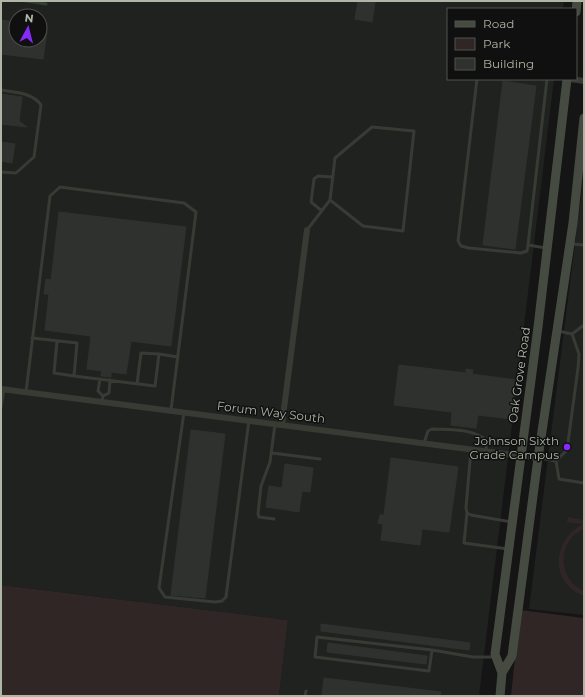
<svg xmlns="http://www.w3.org/2000/svg" width="585" height="697" viewBox="0 0 585 697" font-family="Montserrat,sans-serif">
	<style>
		.built { fill: #202220; fill-rule: evenodd }
		.green { fill: #302626 }
		.building { fill: #2f312f; stroke: #2e322d }
		.lines { fill: none; stroke-linecap: round; stroke-linejoin: round }
		.lane { stroke: #373b34; stroke-width: 3 }
		.street { stroke: #373b34; stroke-width: 6 }
		.secondary { stroke: #464b42; stroke-width: 9 }
		.poi-dot { fill: #852af7; stroke: #0f100f; stroke-width: 1.5 }
		.labels { text-anchor: middle; dominant-baseline: central; stroke-width: 3; stroke-linejoin: round; paint-order: stroke }
		.street-label { font-size: 12px; fill: #aeb6a5; stroke: #0f100f }
		.poi-label { font-size: 12px; fill: #aeb6a5; stroke: #0f100f; text-anchor: end }
	</style>
	<rect width="100%" height="100%" fill="#141514"/>
	<path class="built" d="M1,1H564L563,9H448V79H554L479,696H279L288,620L1,585ZM16,16H40V40H16Z
		M584,172V615L529,609Z"/>
	<path class="green" d="M568,517L584,520V529C556,541 557,579 584,591V596C549,583 552,540 583,524L567,522Z
		M1,585L288,620L279,696H1Z
		M520,610L584,618V696H511Z"/>
	<path class="building" d="M358,1L375,2L372,22L355,19Z
		M1,20L16,22V40H40V31L47,32L43,59L1,54Z
		M503,81L536,86L515,249L483,245Z
		M1,94L22,97L19,121L27,127L1,124Z
		M1,142L15,144L12,163L1,161Z
		M59,212L186,227L171,346L131,341L126,374L111,372V377L101,376L102,371L87,369L91,336L45,330L49,294H44L46,279L51,280Z
		M399,365L466,373V369L473,370L472,374L516,380L511,419L478,415L476,428L451,425L452,412L394,405Z
		M191,430L225,434L205,598L171,595Z
		M391,458L458,467L449,532L422,529L420,545L381,540L383,524L378,523L380,515H384Z
		M285,464L313,468L310,492L302,491L299,512L266,507L269,486L282,488Z
		M321,624L470,643L469,650L321,631Z
		M328,643L427,656L426,664L327,652Z
		M324,678L441,692L440,696H322Z"/>
	<g class="lines">
		<path class="lane" d="M26,1L46,4
			M477,79L458,241L461,246L469,248L521,253L527,251L528,245L546,248
			M1,90C15,92 33,93 41,105L34,157L16,173L1,172
			M322,211L311,202L314,179L318,176L332,177
			M307,230L330,200L335,158L372,127L414,131L403,231L363,226L330,200
			M572,244L584,245
			M528,245L547,79
			M572,334L584,325
			M32,338L77,343L74,376L155,386L159,354L178,357
			M57,341L54,373L74,376
			M100,379L98,391L103,396L102,401
			M137,384L141,353L159,354
			M26,392L50,196L60,187L184,203L196,212L171,410
			M103,396L109,393L110,380
			M1,407L4,389
			M184,412L159,588L165,597L215,602L222,601L226,597L249,420
			M424,443L428,431L432,429C449,430 472,428 486,440V451
			M471,449L466,508L467,513L471,515L511,522
			M272,453L320,459
			M540,458L556,461L567,450L578,368L579,354L572,334L558,331
			M556,461L559,479L584,483
			M467,513L464,543L508,549
			M274,519L259,517L258,514L261,486L270,462L275,424
			M432,650L429,671L315,657L317,637L432,650L473,657H494
			M305,696L306,691"/>
		<path class="street" d="M570,79L584,81
			M1,389L538,458
			M282,424L307,230"/>
		<path class="secondary" d="M576,12L577,1
			M502,673L495,654L538,327L567,79
			M500,696L502,673L512,656L538,458L573,223L584,118"/>
	</g>
	<circle class="poi-dot" cx="567" cy="447" r="4"/>
	<g class="labels">
		<g class="street-label">
			<text transform="translate(519 375) rotate(-82)">Oak Grove Road</text>
			<text transform="translate(271 412) rotate(7)">Forum Way South</text>
		</g>
		<g class="poi-label">
			<text x="559" y="440">Johnson Sixth<tspan x="559" dy="14">Grade Campus</tspan></text>
		</g>
	</g>
	<rect width="585" height="697" fill="none" stroke="#aeb6a5" stroke-width="4"/>
	<rect x="447" y="8" width="130" height="72" fill="#0f100f" stroke="#4f524b"/>
	<rect x="455" y="21" width="20" height="6" fill="#464b42" stroke="#4f524b"/>
	<text x="483" y="28" font-size="12" fill="#aeb6a5">Road</text>
	<rect x="455" y="38" width="20" height="12" fill="#302626" stroke="#4f524b"/>
	<text x="483" y="48" font-size="12" fill="#aeb6a5">Park</text>
	<rect x="455" y="58" width="20" height="12" fill="#2f312f" stroke="#4f524b"/>
	<text x="483" y="68" font-size="12" fill="#aeb6a5">Building</text>
	<g transform="translate(28 28) rotate(7)"><circle r="19" fill="#0f100f" stroke="#4f524b"/>
	<path d="M0-3L7 15L0 10L-7 15Z" fill="#852af7"/>
	<text y="-6" font-size="11" font-weight="bold" text-anchor="middle" fill="#aeb6a5">N</text>
	</g>
</svg>
